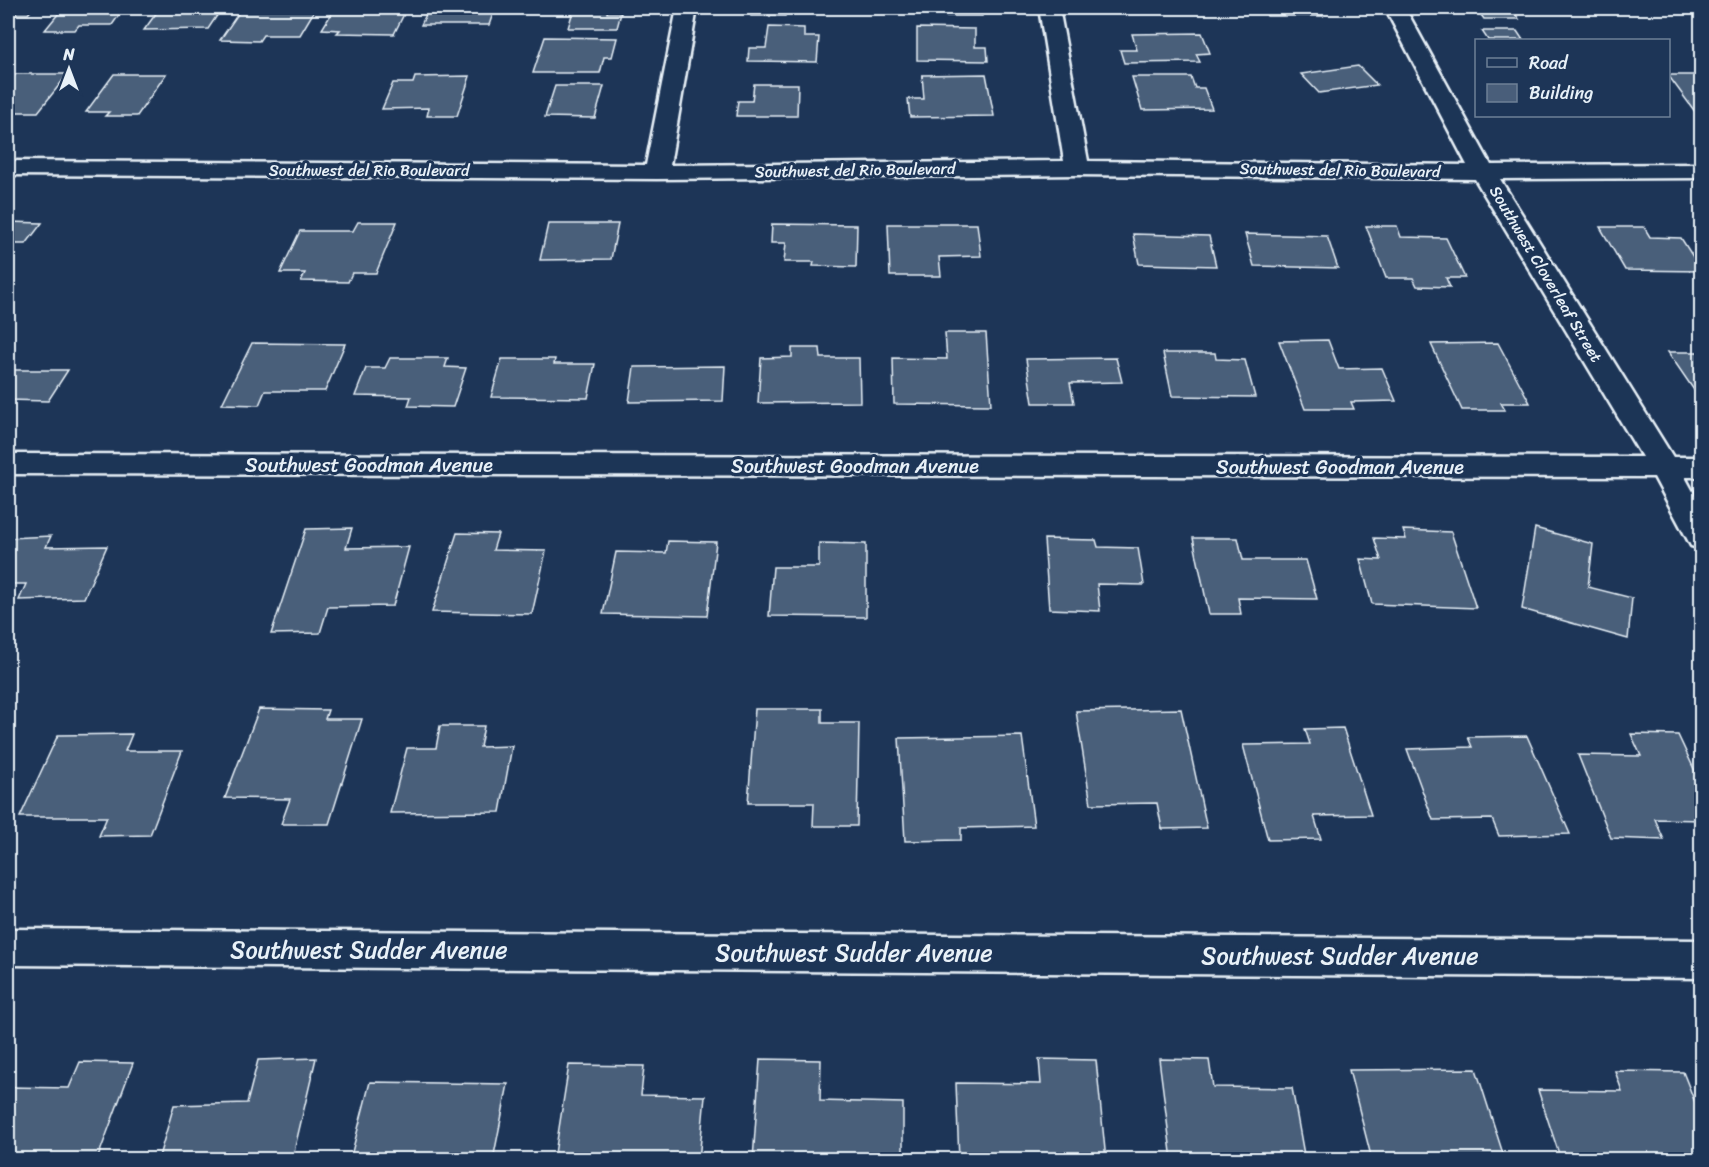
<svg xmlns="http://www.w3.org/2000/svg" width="1709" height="1167" viewBox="0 0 1709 1167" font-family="Sriracha,sans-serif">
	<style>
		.building { fill: #495e7a; stroke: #e8f1f8; stroke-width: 1.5 }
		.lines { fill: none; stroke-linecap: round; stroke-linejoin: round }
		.minor-casing { stroke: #e8f1f8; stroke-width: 5 }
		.minor { fill: #1d3557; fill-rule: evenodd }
		.labels { text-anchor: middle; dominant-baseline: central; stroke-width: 6; stroke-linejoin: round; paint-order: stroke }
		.far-street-label { font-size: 16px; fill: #e8f1f8; stroke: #1d3557 }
		.street-label { font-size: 20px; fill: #e8f1f8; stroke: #1d3557 }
		.near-street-label { font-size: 24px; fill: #e8f1f8; stroke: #1d3557 }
	</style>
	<rect width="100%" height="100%" fill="#1d3557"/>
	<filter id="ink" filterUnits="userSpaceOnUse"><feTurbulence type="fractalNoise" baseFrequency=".0167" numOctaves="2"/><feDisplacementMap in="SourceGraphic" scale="12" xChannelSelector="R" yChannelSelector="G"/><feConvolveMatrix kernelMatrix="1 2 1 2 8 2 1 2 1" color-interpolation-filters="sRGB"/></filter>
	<g filter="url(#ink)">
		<path class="building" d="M8,8H33L28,14H12L8,19Z
			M63,8H124L112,25H79L75,30H45Z
			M160,8H222L208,29L144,30Z
			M242,8H316L300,35H263L259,41L220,40Z
			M335,8H407L394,34L337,33L340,30L322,29Z
			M429,8H495L489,25H421Z
			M574,8H608L607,13H621L617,28H568Z
			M752,8H798H785V16H751Z
			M926,8H981L982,16H926Z
			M1252,8H1319L1323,16H1267L1265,10H1253Z
			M1476,8H1525L1529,12H1514L1519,19H1484Z
			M769,27L804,28V37H819L817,62L748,61L749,48H766Z
			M917,28L975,29V47H987L988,61L917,60Z
			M1482,31H1517L1523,40H1488Z
			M1202,33L1210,53L1196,54L1200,62L1124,63L1120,50H1137L1132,34Z
			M545,37L617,38L612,57H604L600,73H533Z
			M1358,66L1377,85L1319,93L1301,74Z
			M16,74H68L38,112H17L14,116H8V83Z
			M114,74H166L137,116H105L109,112H86Z
			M986,74L994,116L910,117L908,99H924L922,75Z
			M1668,75H1702V113H1696Z
			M470,76L457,116H427L429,108L382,109L393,83H413L415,77Z
			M1132,77H1191L1195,88H1204L1212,109L1142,110Z
			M754,84H798L797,116H736L738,101H752Z
			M555,86H604L595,118L545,117Z
			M8,222L42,223L26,244H8Z
			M358,222H397L376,273H352L348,282L301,281L305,273H280L300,231H353Z
			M548,224H618L611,259L540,260Z
			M772,224L857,225L856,267L813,266L814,262H784L786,243H771Z
			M888,224H977L981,256L939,257L941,276H890Z
			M1366,226H1397L1401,237L1446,238L1465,278H1446L1450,287L1417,286L1413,278H1386Z
			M1600,227H1644L1650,237L1681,238L1702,271L1625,270Z
			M1133,234L1209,236L1216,266L1139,264Z
			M1245,234L1327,236L1338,268L1254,266Z
			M945,333H986L991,405L894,404L893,358L947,359Z
			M1328,340L1339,369L1382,368L1396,401L1351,402L1354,409H1305L1279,341Z
			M252,343L345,344L325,391H265L259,405L222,404Z
			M1498,343L1530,403H1501L1505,410H1462L1431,344Z
			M792,348H820L821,358H859L860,402L758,403L761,358L792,357Z
			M1668,352H1702V393H1696Z
			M1163,353H1215L1216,359L1245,360L1255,397L1172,396Z
			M390,358H448L445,367L466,368L453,407L408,406L411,397L355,396L366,368H385Z
			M1116,358L1122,382L1070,383L1074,403H1033L1026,359Z
			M502,359H555L554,364H595L588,398L491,397Z
			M725,366L723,401L629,402L634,367Z
			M8,370H68L48,401L8,400Z
			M352,528L346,548L409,547L393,606L328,607L320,633L271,634L306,529Z
			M1535,528L1593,544L1588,587L1632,598L1628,639L1522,609Z
			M1403,530L1451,532L1476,608L1372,604L1360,559L1381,560L1374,538L1406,539Z
			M457,533L498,534L493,550L546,551L532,614L432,612Z
			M51,536L46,547L107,546L84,598L19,600L26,584H8V538Z
			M1193,538H1238L1243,560H1306L1317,599L1238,598L1241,614H1209Z
			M1044,539L1096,540L1098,547L1138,548L1144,585L1097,584L1100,611L1049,609Z
			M668,541L716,542L707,616L603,614L616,552L666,553Z
			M819,543L866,544V617L769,616L773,567H819Z
			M259,709L328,710L325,719H362L329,824H281L290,799L225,798Z
			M755,709H822V723H859L857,826H813L814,803H748Z
			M1181,709L1207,828L1162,829L1157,803L1091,804L1076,711Z
			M440,726H484L480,747L512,746L500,812L390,813L407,748H436Z
			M1343,728L1371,815L1314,816L1321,839L1268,840L1243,745L1310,744L1305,729Z
			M132,734L125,751H182L150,835L99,836L107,817H20L58,735Z
			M1631,734L1678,735L1702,786V820L1655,819L1664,840L1611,838L1578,755L1641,756Z
			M1022,736L1034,826L961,828V840L905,841L899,738Z
			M1527,736L1570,834L1499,836L1492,819L1433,820L1407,749L1472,747L1468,737Z
			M316,1058L292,1160H158L174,1105L247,1103L258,1060Z
			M760,1059L821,1060L820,1101L903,1103V1160H753Z
			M1039,1059L1096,1060L1106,1160H959L956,1083L1041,1084Z
			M1159,1059L1209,1060L1213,1087L1292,1088L1305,1160H1172Z
			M80,1062L133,1063L97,1160H8V1087L69,1088Z
			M569,1065L644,1066L641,1095L705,1096L699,1160H554Z
			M1476,1069L1505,1160H1372L1349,1070Z
			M1615,1071L1683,1072L1702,1120V1160H1561L1538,1090L1622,1091Z
			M370,1082L508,1084L493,1160H350Z"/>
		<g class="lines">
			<defs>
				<path id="minor" d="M677,8H697L670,165L1064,161L1039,8H1059L1088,161L1467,165L1385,8H1405L1491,165L1702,164V178L1500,179L1673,457H1702V477H1685L1702,508V549L1691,546L1654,477L8,474V454L1642,457L1475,179L1077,175L657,179L8,175V161L646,165Z
					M8,929L1702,940V978L8,965Z"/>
			</defs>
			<use href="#minor" class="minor-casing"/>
			<use href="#minor" class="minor"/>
		</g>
	</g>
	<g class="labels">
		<g class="far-street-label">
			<text x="369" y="170">Southwest del Rio Boulevard</text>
			<text transform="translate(855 170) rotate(-1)">Southwest del Rio Boulevard</text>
			<text transform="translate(1340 170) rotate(1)">Southwest del Rio Boulevard</text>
			<text transform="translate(1546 274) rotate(59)">Southwest Cloverleaf Street</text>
		</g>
		<g class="street-label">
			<text x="369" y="465">Southwest Goodman Avenue</text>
			<text x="855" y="466">Southwest Goodman Avenue</text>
			<text x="1340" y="467">Southwest Goodman Avenue</text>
		</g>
		<g class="near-street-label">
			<text x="369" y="950">Southwest Sudder Avenue</text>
			<text x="854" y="953">Southwest Sudder Avenue</text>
			<text x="1340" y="956">Southwest Sudder Avenue</text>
		</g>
	</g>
	<rect width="1709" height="1167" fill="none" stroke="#1d3557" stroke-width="30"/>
	<rect x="15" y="15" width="1679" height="1137" fill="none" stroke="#e8f1f8" stroke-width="2" filter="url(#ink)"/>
	<rect x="1475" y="39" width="195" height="78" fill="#1d3557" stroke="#6e8097" stroke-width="1.5"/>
	<rect x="1487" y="58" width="30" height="9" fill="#1d3557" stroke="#6e8097" stroke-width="1.5"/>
	<text x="1529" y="69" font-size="18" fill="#e8f1f8">Road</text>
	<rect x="1487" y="84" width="30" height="18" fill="#495e7a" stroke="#6e8097" stroke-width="1.5"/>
	<text x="1529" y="99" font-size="18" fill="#e8f1f8">Building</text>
	<g transform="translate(69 69)" stroke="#1d3557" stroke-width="4.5" paint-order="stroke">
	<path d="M0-4.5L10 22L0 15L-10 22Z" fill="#e8f1f8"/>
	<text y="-9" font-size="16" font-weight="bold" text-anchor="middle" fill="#e8f1f8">N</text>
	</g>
</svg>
